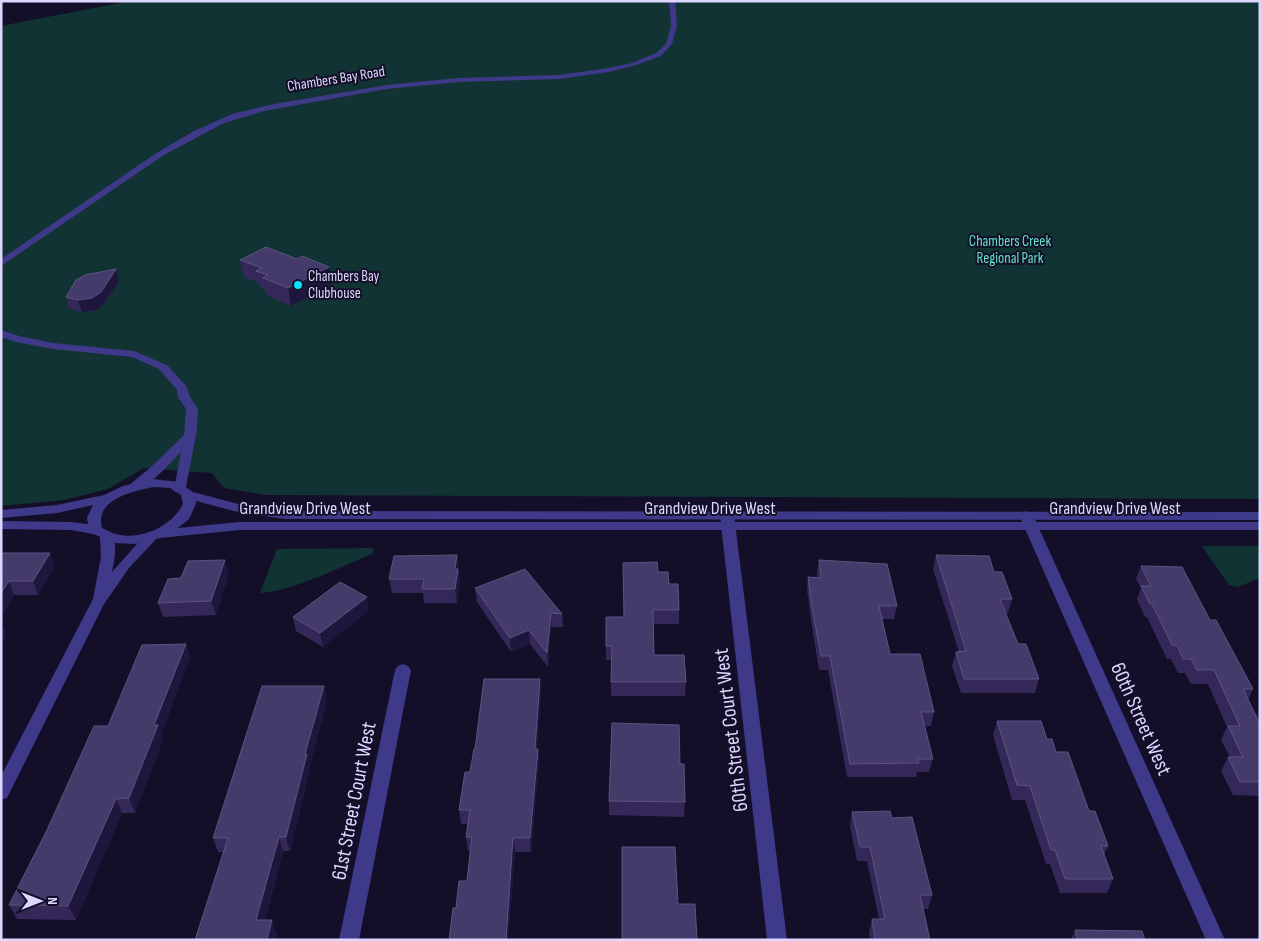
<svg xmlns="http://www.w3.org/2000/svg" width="1261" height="941" viewBox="0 0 1261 941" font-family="'Sofia Sans Condensed',sans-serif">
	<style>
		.green { fill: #123333 }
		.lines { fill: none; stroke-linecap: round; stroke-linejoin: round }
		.minor { fill: #3e3989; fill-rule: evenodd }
		.tertiary { fill: #3e3989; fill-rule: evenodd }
		.wall { fill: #332858 }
		.shaded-wall { fill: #1f163d }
		.building { fill: #453b6a; stroke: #5d5381 }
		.poi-dot { fill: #03e1ff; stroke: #140f29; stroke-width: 2 }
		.labels { text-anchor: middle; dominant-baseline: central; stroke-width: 4; stroke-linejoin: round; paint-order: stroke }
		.far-street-label { font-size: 15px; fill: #ddd7ff; stroke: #140f29 }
		.far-park-label { font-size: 15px; fill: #5fe3c5; stroke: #140f29 }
		.far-poi-label { font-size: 15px; fill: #ddd7ff; stroke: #140f29; text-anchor: start }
		.street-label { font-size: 18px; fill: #ddd7ff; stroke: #140f29 }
		.near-street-label { font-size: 21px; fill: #ddd7ff; stroke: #140f29 }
	</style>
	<rect width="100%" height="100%" fill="#140f29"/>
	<path class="green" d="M130,1H1260V499L266,495L224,488L212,473L144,468L108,489L64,500L1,506V26Z
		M1202,546H1260V578L1238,587L1229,585Z
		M374,548L372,554C343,566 290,592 260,593L277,549Z"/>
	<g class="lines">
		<path class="minor" d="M669,1H675L677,26L672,44L661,56L636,65L609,72L559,79L458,82L387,89L264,111L224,123L164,155L1,266V259L158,152L194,131L232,114L274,104L387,85L458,78L559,75L609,68L632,63L656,53L666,44L671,26Z
			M1,330L19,336L53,343L134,351L167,365L187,387L190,397L198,409L197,430L185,492H175L174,489L181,452C168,465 152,485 134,490L128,486L151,467L184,435L186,409L178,397L177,390L159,369L132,357L53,349L16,342L1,337Z
			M727,511L734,515L787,940H767L720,515Z
			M1026,511L1033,515L1225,940H1206L1019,515Z
			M151,533L156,534L158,537L129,568L104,604L7,798L1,800V776L93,599L101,557L100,538L102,535H112C118,546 114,561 112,572L146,534Z
			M403,664L408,666L411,670L359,940H339L395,670L398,666Z"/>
		<path class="tertiary" d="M154,479L178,482L193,492L238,504L285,511L1260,512V520L285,519L238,512L196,501V504L189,519L178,528L239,522H1260V530H239L160,538L135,544L115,543L93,534L71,530L1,529V521L71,522L88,524L87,518L93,505L57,513L1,518V510L57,505L104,495L123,486ZM154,487L170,488L181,495L183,504C172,526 141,541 116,534C112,533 107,530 102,528C94,499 134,491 154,487Z"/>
	</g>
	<path class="wall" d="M240,260L332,284L291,306L266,295L265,290L260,288L259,283L244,277Z
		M116,269L119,281L104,304L96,310L82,312L69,309L66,297Z
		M1,553H50L55,566L38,595H14L1,618Z
		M457,555L460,583L457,603H424L423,593H392L389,579Z
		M936,555L994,572L1012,599L1008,613H1005L1018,644L1039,679L1035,693H961L952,666L956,652H959L933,569Z
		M819,560L897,606L894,619H882L890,654L934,712L931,726H924L933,759L929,772H917L916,777H847L828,670H819L811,620L807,590L808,577H817V574Z
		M1141,566L1210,620L1253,689L1248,700L1260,724V796L1233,795L1221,771L1228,757H1230L1221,740L1227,727L1208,684H1191L1185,673H1178L1171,659H1167L1147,617H1145L1137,599L1141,588L1136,579Z
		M658,572L669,584L679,610V624H653L654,655L686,682L685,696H611V660H606V646L624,617Z
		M229,573L216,615L163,617L158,603Z
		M475,588L562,614L563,627H551L548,667L530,644L511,652L477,602Z
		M369,610L323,647L296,631L293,617Z
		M186,644L190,658L161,734L163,739L135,813H122L76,920L17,919L9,905L108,726Z
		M541,693L537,749H538L539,763L531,852H515L508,940H449L456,908L467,881L470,851H468L466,837L468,824H461L459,810L470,772L475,749Z
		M327,700L310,765V768L290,851H283L265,920L277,934L275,940L224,852H218L213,838Z
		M997,721L1047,739L1056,752L1108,846L1104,855L1113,879L1107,893H1060L1050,864H1046L1025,800H1012L993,735Z
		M680,764L685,802L684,817L609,815V801Z
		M852,812L892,818L932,895L928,909H923L930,940H870L869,933L872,919H879L867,861H857L850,826Z
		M1075,930L1145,940H1071Z"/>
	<path class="shaded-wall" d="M329,267L332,284L291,306L288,288Z
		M116,269L119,281L104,304L96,310L82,312L78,300Z
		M50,553L55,566L38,595L33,581Z
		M457,555L458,568L456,583L455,569Z
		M225,560L229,573L216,615L211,601Z
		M458,569L460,583L457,603L455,589Z
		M9,581L14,595L1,618V593Z
		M367,597L369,610L323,647L320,633Z
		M551,613V627L548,667L547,653Z
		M1,621L7,635L1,645Z
		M529,630L530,644L511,652L510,638Z
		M186,644L190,658L161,734L163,739L135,813L129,798L154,725Z
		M540,679L541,693L536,763L535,749Z
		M324,686L327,700L310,765V768L290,851L286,837L305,754Z
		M538,749L539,763L531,852L530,838Z
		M116,799L122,813L76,920L68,906Z
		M279,837L283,851L261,934L256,920Z
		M513,838L515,852L508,940H506Z
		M272,920L277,934L275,940H267Z"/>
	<path class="building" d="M266,247L297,259L302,256L329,267L288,288L263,278L268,275L256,271L262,268L240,260Z
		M116,269L101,292L92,298L78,300L66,297L76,280L85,275Z
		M1,553H50L33,581H9L1,593Z
		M457,555L455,569H458L455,589H422L424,579H389L394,556Z
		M936,555L989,556L994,572H1002L1012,599H1000L1018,644H1026L1039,679H964L956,652L966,651Z
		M225,560L211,601L158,603L168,579L181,578L188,561Z
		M819,560L887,564L897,606H879L890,654H920L934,712H921L933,759H918L919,763L850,764L830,656H821L812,607L808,577L821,578Z
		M657,562L658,572H668L669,584H678L679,610H653L654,655H684L686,682H611L612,646H606V617H624L623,563Z
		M1141,566L1182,567L1210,620H1216L1253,689H1243L1260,724V782H1240L1228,757H1243L1228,726H1240L1214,670H1197L1191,659H1183L1177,645H1172L1152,604H1150L1141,586H1151Z
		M525,569L562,614L551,613L547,653L529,630L510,638L475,588Z
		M340,582L367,597L320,633L293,617Z
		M186,644L154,725H158L129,798L116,799L68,906L9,905L47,830L94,726H108L142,645Z
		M484,679H540L535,749H538L530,838H513L506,940H449L453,908H456L459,881H467L472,837H466L470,810H459L465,772H470L474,749H475Z
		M262,686H324L305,754H307L286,837H279L256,920H272L267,940H195L228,838H213Z
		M997,721H1041L1047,739H1052L1056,752H1068L1089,811H1095L1108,846H1101L1113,879H1065L1055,850H1051L1030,786L1017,785Z
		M612,723L679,725L680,764H684L685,802L609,801Z
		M890,811L892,818L912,817L932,895H920L930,940H875L872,919H885L870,847H860L852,812Z
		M622,847H675L678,904H695L697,940H622Z
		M1075,930L1142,931L1145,940H1078Z"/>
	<circle class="poi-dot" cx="298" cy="285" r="5"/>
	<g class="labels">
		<g class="far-street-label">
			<text transform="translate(336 79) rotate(-9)">Chambers Bay Road</text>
		</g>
		<g class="far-park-label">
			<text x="1010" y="241">Chambers Creek<tspan x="1010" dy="17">Regional Park</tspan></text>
		</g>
		<g class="far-poi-label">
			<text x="308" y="276">Chambers Bay<tspan x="308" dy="17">Clubhouse</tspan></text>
		</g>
		<g class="street-label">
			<text x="305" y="508">Grandview Drive West</text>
			<text x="710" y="508">Grandview Drive West</text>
			<text x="1115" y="508">Grandview Drive West</text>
		</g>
		<g class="near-street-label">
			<text transform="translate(1141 719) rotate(66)">60th Street West</text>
			<text transform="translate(731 730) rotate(-97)">60th Street Court West</text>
			<text transform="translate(354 801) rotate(-79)">61st Street Court West</text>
		</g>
	</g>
	<rect width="1261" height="941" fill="none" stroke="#ddd7ff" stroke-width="5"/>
	<g transform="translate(40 901) rotate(90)" stroke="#140f29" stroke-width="4" paint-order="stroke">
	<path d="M0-4L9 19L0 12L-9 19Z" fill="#ddd7ff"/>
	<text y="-8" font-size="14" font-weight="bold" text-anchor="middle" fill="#ddd7ff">N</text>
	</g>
</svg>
